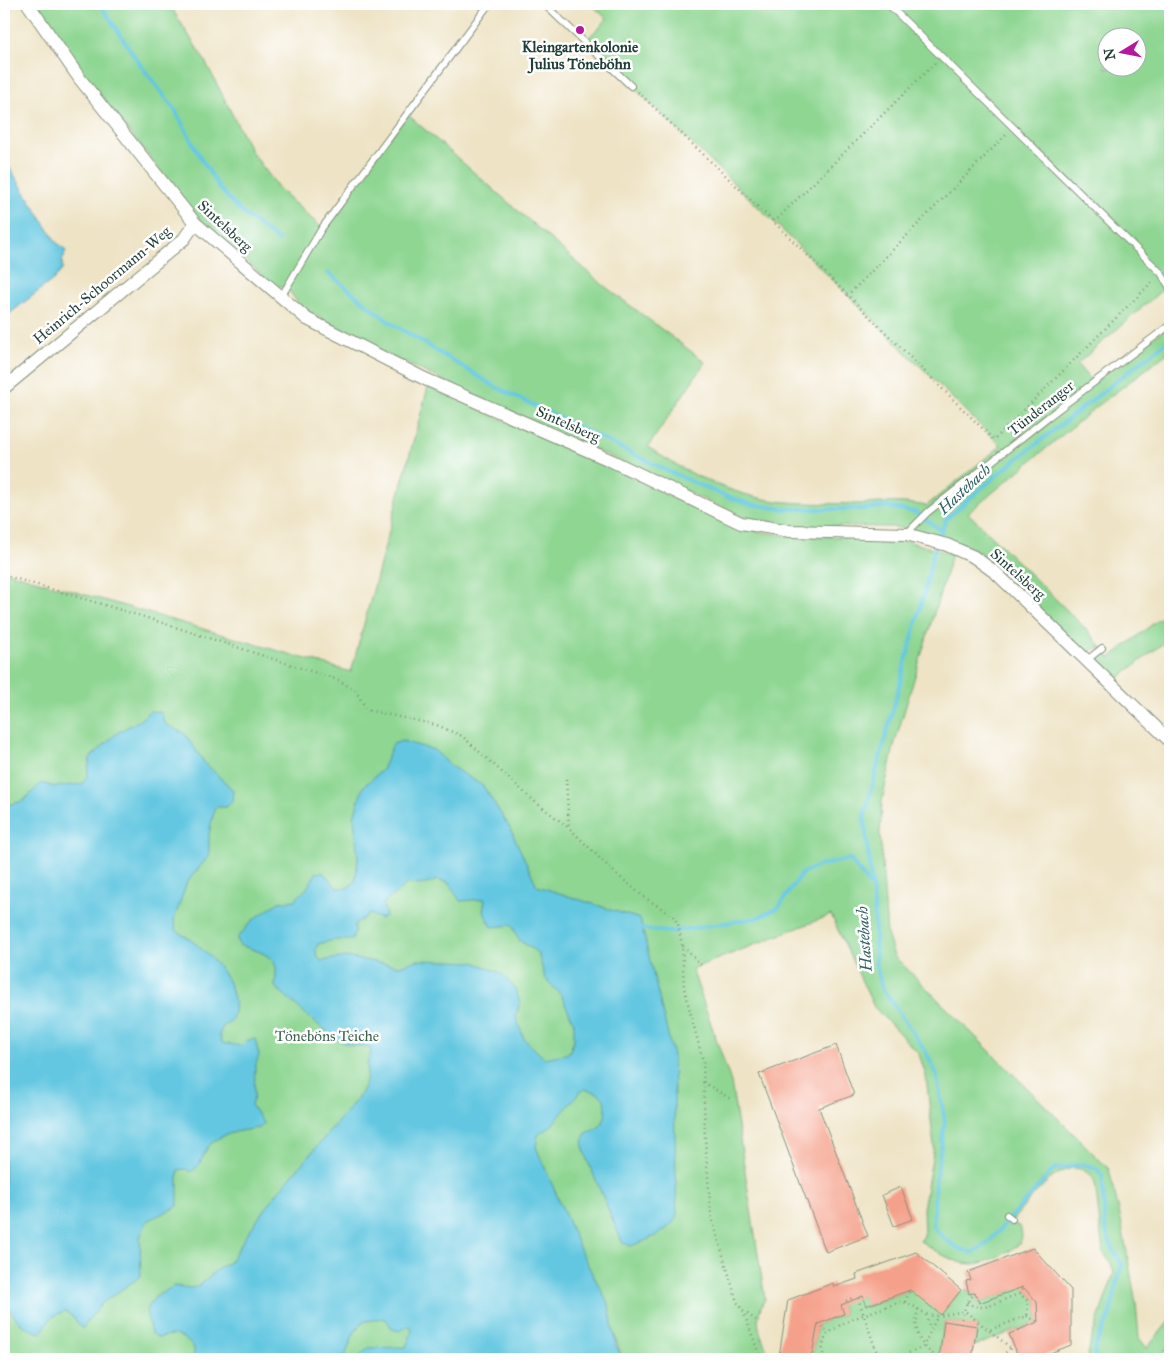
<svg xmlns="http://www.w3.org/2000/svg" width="1174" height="1363" viewBox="0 0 1174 1363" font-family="'IM FELL Great Primer',serif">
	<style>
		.green { fill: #8ed692; stroke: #568a63; fill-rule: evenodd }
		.water { fill: #64c7e1; stroke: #42828a; fill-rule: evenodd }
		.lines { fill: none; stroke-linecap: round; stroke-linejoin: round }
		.stream { stroke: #64c7e1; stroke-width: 4 }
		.building { fill: #f5a08a }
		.service-casing { stroke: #86907c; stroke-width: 8 }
		.minor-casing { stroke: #86907c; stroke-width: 14 }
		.path { stroke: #86907c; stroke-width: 2.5; stroke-dasharray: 1 4; stroke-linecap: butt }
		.service { stroke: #fff; stroke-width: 6 }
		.minor { stroke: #fff; stroke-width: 12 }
		.poi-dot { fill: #b5179e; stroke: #fff; stroke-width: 2 }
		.labels { text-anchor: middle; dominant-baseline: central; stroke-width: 5; stroke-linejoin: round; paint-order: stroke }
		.poi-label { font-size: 15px; font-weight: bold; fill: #1f3d34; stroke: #fff }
		.street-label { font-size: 15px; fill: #1f3d34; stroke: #fff }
		.park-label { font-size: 15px; fill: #3b634c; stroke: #fff }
		.water-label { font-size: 16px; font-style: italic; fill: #30605f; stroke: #fff }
	</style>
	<rect width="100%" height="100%" fill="#fff"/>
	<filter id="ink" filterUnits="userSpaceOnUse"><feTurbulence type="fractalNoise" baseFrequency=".02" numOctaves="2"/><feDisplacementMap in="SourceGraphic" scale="10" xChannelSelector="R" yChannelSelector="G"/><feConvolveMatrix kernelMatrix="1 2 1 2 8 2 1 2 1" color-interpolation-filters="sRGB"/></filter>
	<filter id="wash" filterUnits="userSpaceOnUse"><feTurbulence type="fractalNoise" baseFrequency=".0096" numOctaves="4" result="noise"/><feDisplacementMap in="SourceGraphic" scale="20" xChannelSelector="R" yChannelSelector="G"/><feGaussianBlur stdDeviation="1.12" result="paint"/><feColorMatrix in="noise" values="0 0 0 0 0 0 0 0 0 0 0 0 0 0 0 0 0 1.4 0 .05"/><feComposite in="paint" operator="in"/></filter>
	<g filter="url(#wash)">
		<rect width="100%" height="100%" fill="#eee3c5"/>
		<path class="green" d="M28,4H169L205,61L251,151L281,191L322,228L407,114L603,285L705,362L648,447C679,469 718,488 755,497C787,505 822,503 854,504C881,504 899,500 926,506L1001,446L774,222L585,41L607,19L591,4H1170V283L1077,364L1093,383L1170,325V351L1095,408L968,513L1088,631L1110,658L1170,610V638L1116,680L1099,665L1101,648L1083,651L997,568L976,550L959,543L928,533L894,527L791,526L742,517L392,357L301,307L287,288L274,286L197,217ZM1106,38H1136V68H1106Z
			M428,387L600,462L716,519L740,528L789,536L896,538L952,554L895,742L882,801L880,833L887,934L894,956L1109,1169L1121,1220L1136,1303L1139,1338L1147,1348L1170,1320V1359H1087L1091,1340L1114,1273L1111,1263L1103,1253L1095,1182C1070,1141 1028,1203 1011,1222L1020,1227C1022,1232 1023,1237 1020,1242C1015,1251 983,1265 972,1264C954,1264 934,1250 920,1241L924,1236L923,1209L934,1147L926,1076L919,1054L874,1007L831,915L692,969L731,1082L765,1299C751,1323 762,1336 771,1359H622L615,1336L610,1359H4V571L351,672Z
			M1023,1287L1037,1302L1038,1322L974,1346L977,1326L944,1321L939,1358L935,1359H811L818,1324L844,1314L841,1304L863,1296L867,1306L910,1290L949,1306L959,1293L968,1290L969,1294L975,1293L979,1303Z"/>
		<path class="water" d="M4,159L57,243L66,250L62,262L63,269L54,279L4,318Z
			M150,711L161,712L165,724L185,734L204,762L233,790L232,802L226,807H215L209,834V856L187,882L174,920L176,930C204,947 245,983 232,1020L224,1025L219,1034L222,1043L242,1046L248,1040L255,1039L259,1055L255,1067L254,1097L251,1105L264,1124L260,1128C244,1130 218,1133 208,1147C201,1156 203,1166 190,1172L187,1169L178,1170V1206L147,1221L140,1237L141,1276L102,1303L82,1329L74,1318L65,1311L52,1317L41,1333C20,1328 13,1317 4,1298V806L23,801L41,783L55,787L82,784L87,777L90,758L117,733L140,720Z
			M402,741L434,750L452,767L483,786L510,828L537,886L640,919L673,1056L677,1216C670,1232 646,1241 630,1246L622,1242L587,1159L583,1146L585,1134C590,1131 595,1130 599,1127C606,1122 608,1105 603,1098C599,1092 592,1091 585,1089L579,1093L551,1126L538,1135L536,1147L582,1254L609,1305L616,1345L622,1359H357L368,1348L406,1347L412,1331L410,1326L399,1331L392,1329L387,1320L383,1318L363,1322L354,1333L344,1359H201L200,1357H194V1348C182,1335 176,1332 159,1338L151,1333L146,1311L155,1297L174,1286L192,1288L201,1284L220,1267L230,1262L245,1237L277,1193L357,1099C367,1083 367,1080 367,1062C368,1058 371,1055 371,1050C363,1044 351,1047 342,1042C318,1028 297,1005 275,987C275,981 276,977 276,971C277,954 251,949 239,945L237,938L253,920L279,902L295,900L307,888L316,873L323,872L337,888H347L355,882L358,859L354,816L363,787L382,770L393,744ZM437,880L449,883L460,901L485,899L483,911L492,927L512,925L519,940L538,953L545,978L561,995L574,1023V1039L570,1051L566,1054L544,1058L524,1039L516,1017L520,1002L515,989L501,973L474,962L418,960L399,966L345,957L321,961C315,955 315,951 318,944L334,940H352L355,932V924L370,914L380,919L386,916L383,904L408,883C417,887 428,884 437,880Z"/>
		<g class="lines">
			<path class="stream" d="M100,4L139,63L175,110L200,157L220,189L240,211L279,241
				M328,273L388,321L494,386L672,473L725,496L750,504L783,509H864L886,507L915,512L942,531
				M643,929L669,932L757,918L778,908L802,873L818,866L850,859L870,886
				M1095,1359C1092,1342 1103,1334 1108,1319C1114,1301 1116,1283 1122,1265L1109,1241L1105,1226L1102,1175L1096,1168L1083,1164L1054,1169L987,1244L972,1253C954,1248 945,1240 933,1227L935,1183L945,1122L936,1072L926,1052L882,988L876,965L874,904L864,817L922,601L933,554L946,519L998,474L1170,339"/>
		</g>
		<g id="blocks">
			<path class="building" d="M836,1045L854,1095L819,1108L868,1236L826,1252L759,1074Z
				M901,1187L913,1219L894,1226L882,1195Z
				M1033,1248L1071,1290V1345L1035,1359H1019L1009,1334L1038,1322L1037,1302L1023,1287L979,1303L975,1293L969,1294L966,1281L971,1280L968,1272Z
				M916,1252L961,1290L941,1315L910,1290L866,1306L863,1296L841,1305L844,1314L818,1324L811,1359L779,1356L788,1300L833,1283L834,1287L857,1279L856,1274Z
				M944,1321L977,1326L972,1359H939Z"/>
		</g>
	</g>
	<g filter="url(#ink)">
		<use href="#blocks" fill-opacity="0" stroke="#86907c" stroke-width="1"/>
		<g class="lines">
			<defs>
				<path id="service" d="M544,4L631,86
					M888,4L1161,273L1170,288
					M281,297L322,228L489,4
					M906,534L928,512L1048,417L1170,325
					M1087,660L1102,648
					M1007,1215L1012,1219"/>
				<path id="minor" d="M28,4L80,79L195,223L307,319L425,379L612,461L741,523L790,531L906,534L947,545L974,557L996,573L1170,741
					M4,388L184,239L195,223"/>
			</defs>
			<use href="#service" class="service-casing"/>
			<use href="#minor" class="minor-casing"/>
			<path class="path" d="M638,92L774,222L994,440L1154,280
				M774,222L935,63
				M847,296L1007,134
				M4,575L141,616L338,680L355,690L367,710L437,725L462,736L534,801L569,828L614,872L644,897L673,916L678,924L682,945L684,988L703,1061L705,1139L711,1215L737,1302L743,1311L761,1359
				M566,779L569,828
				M683,946L702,966
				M703,1082L732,1100
				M1020,1294L1023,1287
				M858,1298L879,1359
				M846,1301L854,1297
				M905,1302L910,1290
				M967,1302C983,1316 1003,1297 1020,1294L1028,1301L1027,1316L989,1330
				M918,1309C913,1332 919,1346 939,1358
				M743,1311L756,1320
				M926,1315L930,1329
				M1027,1316L1038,1322
				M818,1324L829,1333
				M960,1324L967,1302L975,1293
				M824,1359C822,1352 822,1344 826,1337C836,1321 884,1308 901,1302C914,1303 921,1314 934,1316C944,1317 955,1311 966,1312L1011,1348L1014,1347
				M895,1359L923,1347L937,1317
				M998,1359L1011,1348
				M1158,1359L1170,1344"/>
			<use href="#service" class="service"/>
			<use href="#minor" class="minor"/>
		</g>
	</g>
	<circle class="poi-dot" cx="580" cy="30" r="5"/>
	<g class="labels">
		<g class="poi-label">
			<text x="580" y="47">Kleingartenkolonie<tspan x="580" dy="17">Julius Töneböhn</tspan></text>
		</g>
		<g class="street-label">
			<text transform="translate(225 226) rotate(43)">Sintelsberg</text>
			<text transform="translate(102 285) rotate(-40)">Heinrich-Schoormann-Weg</text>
			<text transform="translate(1041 408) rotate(-38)">Tünderanger</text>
			<text transform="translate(568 424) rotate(24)">Sintelsberg</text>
			<text transform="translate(1018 574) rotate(42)">Sintelsberg</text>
		</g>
		<g class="park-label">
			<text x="327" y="1036">Töneböns Teiche</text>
		</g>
		<g class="water-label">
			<text transform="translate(964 489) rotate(-43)">Hastebach</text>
			<text transform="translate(864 939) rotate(-94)">Hastebach</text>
		</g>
	</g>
	<rect width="1174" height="1363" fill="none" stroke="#fff" stroke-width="20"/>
	<g transform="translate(1122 52) rotate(260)"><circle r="24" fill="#ffffff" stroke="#a5b1ae"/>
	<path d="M0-4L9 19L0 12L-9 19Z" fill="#b5179e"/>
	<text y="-8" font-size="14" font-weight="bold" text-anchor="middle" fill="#1f3d34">N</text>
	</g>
</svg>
